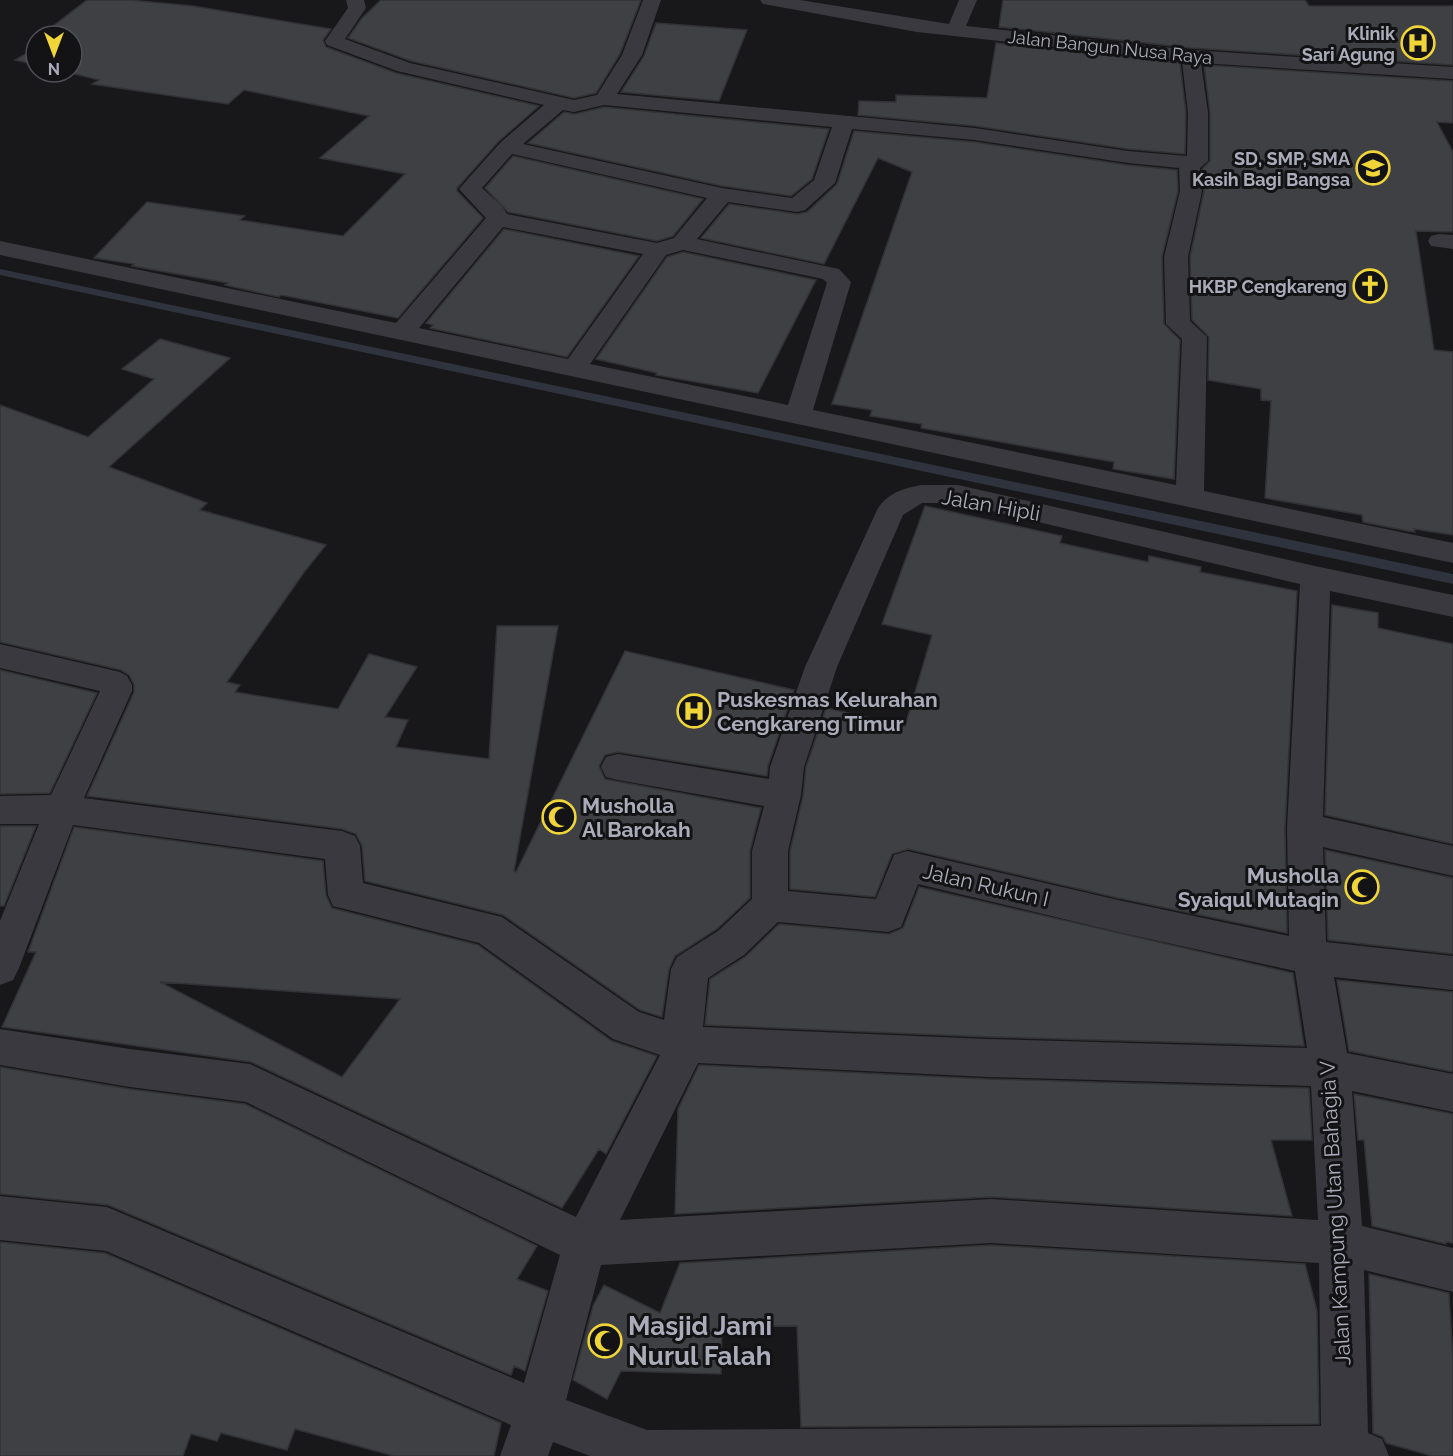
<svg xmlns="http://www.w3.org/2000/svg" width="1453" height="1456" viewBox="0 0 1453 1456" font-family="Raleway,sans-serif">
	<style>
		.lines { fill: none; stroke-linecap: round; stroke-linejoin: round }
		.stream { fill: #2e333e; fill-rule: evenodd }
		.building { fill: #3f4044; stroke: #323236; stroke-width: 1.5; fill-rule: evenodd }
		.minor { fill: #39393f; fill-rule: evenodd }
		.labels { text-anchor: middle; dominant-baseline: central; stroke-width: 6; stroke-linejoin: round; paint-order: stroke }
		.far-poi-label { font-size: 18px; font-weight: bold; fill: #aaacb9; stroke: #131315; text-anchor: end }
		.far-street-label { font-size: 18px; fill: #aaacb9; stroke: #131315 }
		.street-label { font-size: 21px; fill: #aaacb9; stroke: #131315 }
		.poi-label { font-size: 21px; font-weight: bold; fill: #aaacb9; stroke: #131315; text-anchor: start }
		.near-poi-label { font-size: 26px; font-weight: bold; fill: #aaacb9; stroke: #131315; text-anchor: start }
	</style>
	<rect width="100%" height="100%" fill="#18181a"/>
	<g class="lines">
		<path class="stream" d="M0,269L1453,574V584L0,275Z"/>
	</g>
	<path class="building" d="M87,0H129L193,6L331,29L323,40L326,47L396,73L539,106L499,141L457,188V191L483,218L398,318L281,295L279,297L225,285L228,283L132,266L134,264L94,258L147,202L245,216L240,220L343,236L405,174L320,158L369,116L244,90L228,104L200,100L92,84L99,80L67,72H72V36H40Z
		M381,0H641L620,54L596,93L574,98L411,61L348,38L362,18Z
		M1003,0H1305L1309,6H1453V65L1191,48L999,27Z
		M656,23L747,30L719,101L621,92L644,56Z
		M996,43L1180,63L1186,113L1185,154L1128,149L975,126L858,115L859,101L896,102V95L987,98Z
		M36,48V65L15,60Z
		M1204,65L1453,81V123L1437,122L1453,152V232L1416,231L1434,350L1453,352V535L1414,529L1415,532L1408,531L1363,522L1362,515L1265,498L1271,401L1261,400V389L1208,380L1209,337L1192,320L1190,257L1204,191L1202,169L1210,161V113Z
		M604,107L829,129L812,179L791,196L722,186L528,143L564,112L575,114Z
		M854,131L975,142L1128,165L1177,170L1178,191L1162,257L1164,324L1180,340L1174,479L1113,469L1114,462L921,428L922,424L870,416L872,410L832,404L912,172L878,158L824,264L701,238L729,204L797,214L807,212L837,184Z
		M513,156L703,199L673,236L657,241L508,212L485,188Z
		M504,229L639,256L567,357L430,328L433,325L426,323Z
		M683,252L816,280L758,393L656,375L657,373L596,359L667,257Z
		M160,339L230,358L109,467L207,503L200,510L326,545L305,571L227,682L240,685L235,692L338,709L369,654L417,667L385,717L408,720L396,747L489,759L497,626H558L514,871L516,872L625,651L794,690L768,766L767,776L618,752L605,755L599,766L605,779L761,808L750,851V898L717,929L675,956L669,969L662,1017L640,1010L503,915L365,881L362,846L356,834L342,829L87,796L134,692V685L129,675L121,670L0,642V405L88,437L154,379L122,369Z
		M925,506L1062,536L1060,543L1148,562L1149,556L1201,567L1200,572L1297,591L1285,828L1287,933L1118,898L908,849L892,854L875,897L790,889V851L803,796L806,767L826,708L905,726L932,635L882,624Z
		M1332,605L1378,613V628L1453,644V844L1325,815Z
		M0,670L97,693L50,793L0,794Z
		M0,826H36L4,906H0Z
		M74,827L323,861L326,895L332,908L478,945L612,1041L657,1056L606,1154L599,1149L562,1208L251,1062L2,1027L36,952H28ZM160,982L400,999L342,1077Z
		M1325,850L1453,878V954L1328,940Z
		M919,887L1293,973L1304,1046L988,1037L705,1025L710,979L745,957L779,924L889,934L903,928Z
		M1337,980L1453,992V1072L1349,1051Z
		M699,1065L988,1079L1309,1088L1312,1140H1271L1292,1216L991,1197L675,1214L678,1109Z
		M0,1067L130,1089L245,1104L537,1246L517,1279L548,1291L525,1371L514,1366L511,1375L108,1205L0,1194Z
		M1354,1094L1453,1114V1243L1446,1242V1244L1372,1226L1364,1140H1358Z
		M0,1242L105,1253L501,1423L494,1456H394L295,1429L287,1450L221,1433L217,1441L191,1434L183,1456H0Z
		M991,1245L1305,1264L1317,1311L1319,1424L801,1427L797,1326L722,1327L721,1374L621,1371L607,1399L573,1380L593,1306L604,1285L660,1313L680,1263Z
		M1369,1274L1449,1293L1453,1360V1456H1432L1386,1443L1383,1437L1373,1433Z"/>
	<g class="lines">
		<path class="minor" d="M346,0H364L366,8L345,39L410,63L574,100L597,95L622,55L643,0H661L642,55L617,94L975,128L1128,151L1187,156L1188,113L1182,61L917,32L769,5L763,4L760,0H800L949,24L959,0H977L966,26L1191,50L1453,67V79L1201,63L1208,113V161L1200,168L1202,191L1188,257L1190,321L1207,337L1204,491L1453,543V563L0,255V241L396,323L486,218L459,189L500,143L544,105L397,71L327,45L325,41L348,8ZM604,105L832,127L814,180L792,198L722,188L523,144L563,110L574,112ZM852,129L975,140L1128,163L1179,168L1180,191L1164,257L1166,324L1182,339L1176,485L813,410L851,282L839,269L697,239L728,202L797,212L805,210L835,183ZM512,154L707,198L674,238L657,243L507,214L502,206L482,188ZM503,227L643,254L568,359L419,328ZM683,250L823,279L827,283L788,405L590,364L666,255Z
			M1439,234L1453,235V249L1431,246L1428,241L1431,236Z
			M922,485H958L1315,566L1453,595V617L1330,591L1323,817L1453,846V876L1323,847L1326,942L1453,956V990L1334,977L1347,1053L1453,1074V1112L1352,1091L1362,1226L1453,1248V1292L1364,1270L1368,1433L1382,1439L1389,1456H590L553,1442L548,1456H500L511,1425L106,1251L0,1240V1196L107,1207L524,1383L560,1255L246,1102L130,1087L0,1065V1029L130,1049L250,1064L576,1217L660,1055L613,1039L479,943L333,906L328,895L325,859L73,825L19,968L13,980L0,985V921L39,824H0V796L51,795L100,691L0,668V644L120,672L127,676L132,685V691L84,798L342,831L355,836L360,846L363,883L502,917L639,1012L664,1020L671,969L677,957L718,931L752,899V851L764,806L618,780L606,777L601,767L606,757L618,754L769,779L770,767L805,667L877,510C887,493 904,488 922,485ZM922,503H958L1300,584L1287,828L1289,936L1118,900L907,851L894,855L876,899L788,891V851L801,795L804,767L837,667L903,515ZM918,884L1118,932L1295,971L1307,1048L988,1039L703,1027L708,978L744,955L778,922L888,932L901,927ZM698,1063L988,1077L1311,1086L1318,1220L991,1199L620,1220ZM991,1243L1319,1263L1321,1426L647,1430L566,1400L601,1265Z"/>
	</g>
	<defs>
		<symbol id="hospital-ring" viewBox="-11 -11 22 22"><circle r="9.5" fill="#131315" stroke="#f0d539" stroke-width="1.5"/><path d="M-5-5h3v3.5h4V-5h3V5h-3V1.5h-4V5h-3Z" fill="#f0d539"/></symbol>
		<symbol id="school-ring" viewBox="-11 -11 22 22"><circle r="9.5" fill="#131315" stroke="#f0d539" stroke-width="1.5"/><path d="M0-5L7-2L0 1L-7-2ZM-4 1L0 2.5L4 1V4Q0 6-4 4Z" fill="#f0d539"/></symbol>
		<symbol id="church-ring" viewBox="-11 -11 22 22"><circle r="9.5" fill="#131315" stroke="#f0d539" stroke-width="1.5"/><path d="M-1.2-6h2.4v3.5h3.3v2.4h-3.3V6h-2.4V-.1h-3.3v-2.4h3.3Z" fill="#f0d539"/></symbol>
		<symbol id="mosque-ring" viewBox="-11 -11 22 22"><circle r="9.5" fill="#131315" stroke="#f0d539" stroke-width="1.5"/><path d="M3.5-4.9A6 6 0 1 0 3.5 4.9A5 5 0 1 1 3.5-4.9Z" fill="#f0d539"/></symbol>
	</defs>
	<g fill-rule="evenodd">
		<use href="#hospital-ring" x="1399" y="24" width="38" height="38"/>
		<use href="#school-ring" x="1354" y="149" width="38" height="38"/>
		<use href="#church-ring" x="1351" y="267" width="38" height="38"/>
		<use href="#hospital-ring" x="675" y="692" width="38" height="38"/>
		<use href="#mosque-ring" x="540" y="798" width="38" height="38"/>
		<use href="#mosque-ring" x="1343" y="868" width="38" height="38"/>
		<use href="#mosque-ring" x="586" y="1322" width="38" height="38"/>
	</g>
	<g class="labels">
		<g class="far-poi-label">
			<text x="1395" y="33">Klinik<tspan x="1395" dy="21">Sari Agung</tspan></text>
			<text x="1350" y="158">SD, SMP, SMA<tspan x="1350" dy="21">Kasih Bagi Bangsa</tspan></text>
			<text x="1347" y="286">HKBP Cengkareng</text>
		</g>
		<g class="far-street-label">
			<text transform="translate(1110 47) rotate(6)">Jalan Bangun Nusa Raya</text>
		</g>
		<g class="street-label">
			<text transform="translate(991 505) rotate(10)">Jalan Hipli</text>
			<text transform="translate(986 885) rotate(13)">Jalan Rukun I</text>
			<text transform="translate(1335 1213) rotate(-93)">Jalan Kampung Utan Bahagia V</text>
		</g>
		<g class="poi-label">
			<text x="717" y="699">Puskesmas Kelurahan<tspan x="717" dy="24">Cengkareng Timur</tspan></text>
			<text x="582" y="805">Musholla<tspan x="582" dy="24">Al Barokah</tspan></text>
			<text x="1339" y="875" text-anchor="end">Musholla<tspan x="1339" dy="24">Syaiqul Mutaqin</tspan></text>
		</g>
		<g class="near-poi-label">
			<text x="628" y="1326">Masjid Jami<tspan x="628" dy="30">Nurul Falah</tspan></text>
		</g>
	</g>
	<g transform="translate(54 54) rotate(180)"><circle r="28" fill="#131315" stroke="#4f5057" stroke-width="1.5"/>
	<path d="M0-4.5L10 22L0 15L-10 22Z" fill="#f0d539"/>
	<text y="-9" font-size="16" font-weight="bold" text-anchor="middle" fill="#aaacb9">N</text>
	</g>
</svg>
